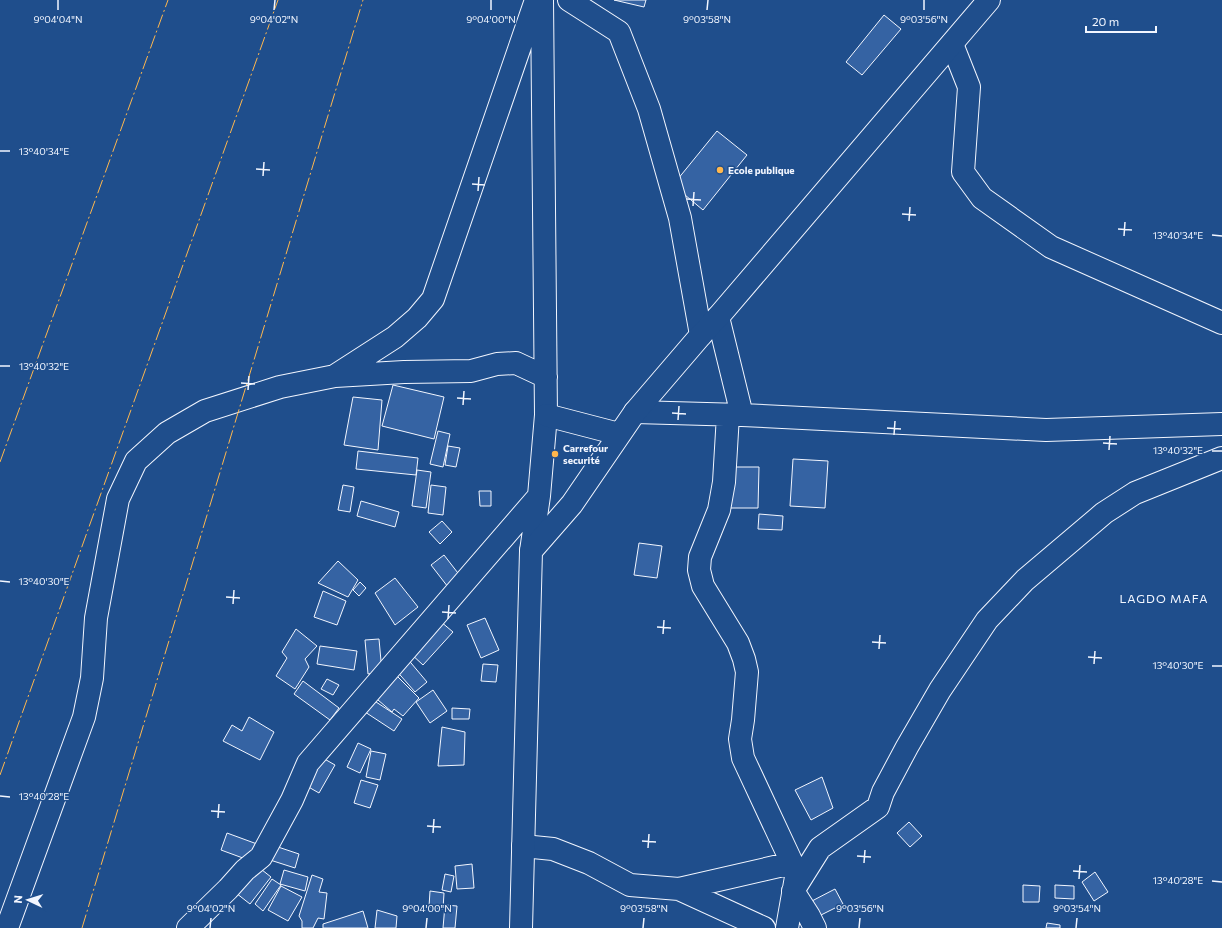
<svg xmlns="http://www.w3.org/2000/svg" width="1222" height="928" viewBox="0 0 1222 928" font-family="Commissioner,sans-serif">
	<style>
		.building { fill: #3563a3; stroke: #f2f6ff }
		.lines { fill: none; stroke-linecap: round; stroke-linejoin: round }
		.minor-casing { stroke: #f2f6ff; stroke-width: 24 }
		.major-casing { stroke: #f2f6ff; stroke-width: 24 }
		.minor { stroke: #1f4e8c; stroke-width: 22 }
		.major { stroke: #1f4e8c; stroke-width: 22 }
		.power { stroke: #ffb74d; stroke-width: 1; stroke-dasharray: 14 3 2 3; stroke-linecap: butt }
		.ticks { fill: none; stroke: #f2f6ff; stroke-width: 1.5 }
		.poi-dot { fill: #ffb74d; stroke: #1f4e8c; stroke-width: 1.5 }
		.labels { text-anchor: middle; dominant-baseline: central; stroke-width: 3; stroke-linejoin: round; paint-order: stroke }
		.poi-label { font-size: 10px; font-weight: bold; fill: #f2f6ff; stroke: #1f4e8c; text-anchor: start }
		.quarter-label { font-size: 12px; letter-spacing: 1px; fill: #f2f6ff; stroke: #1f4e8c }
		.ticks-label { font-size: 10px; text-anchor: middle; fill: #f2f6ff; stroke: #1f4e8c; stroke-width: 3; stroke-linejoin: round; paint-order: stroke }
	</style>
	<rect width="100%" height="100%" fill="#1f4e8c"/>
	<path class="building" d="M614,0H646L644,7Z
		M884,15L901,29L862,75L846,62Z
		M717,131L747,155L703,210L673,185Z
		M393,385L444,397L434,439L382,426Z
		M353,397L382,400L378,450L344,445Z
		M438,431L450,434L443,467L430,464Z
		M448,446L460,448L456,467L445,465Z
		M358,451L418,458L416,475L356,469Z
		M793,459L828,461L825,508L790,506Z
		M729,467H759L758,508H728Z
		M417,470L431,472L426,508L412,506Z
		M343,485L354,487L350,512L338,510Z
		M431,485L446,487L443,515L428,513Z
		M479,491H491V506H480Z
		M361,501L399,512L395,527L357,516Z
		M759,514L783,516L782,530L758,529Z
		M442,521L452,532L440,544L429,532Z
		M639,543L662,546L657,578L634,575Z
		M444,555L461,577L448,587L431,565Z
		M338,561L358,580L348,597L318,583Z
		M395,578L418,607L395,625L375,593Z
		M360,582L366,588L359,596L353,590Z
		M323,591L346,601L337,625L314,617Z
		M485,618L499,650L481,658L467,625Z
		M440,621L453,632L423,665L410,653Z
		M296,629L317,646L305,659L309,667L295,689L276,676L287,658L282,652Z
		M379,639L382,672L368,674L365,640Z
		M320,646L357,651L354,670L317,664Z
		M406,657L427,682L415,692L394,668Z
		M483,664L498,665L496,682L481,681Z
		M392,671L419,698L403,716L394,709L392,712L371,694Z
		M327,679L339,685L333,695L321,689Z
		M303,681L339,708L330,720L294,694Z
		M433,690L447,711L430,723L416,702Z
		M370,698L402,719L394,731L362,710Z
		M452,708L470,709L469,719H452Z
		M249,717L274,732L260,760L223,741L232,725L242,731Z
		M442,727L465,732L464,765L438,766Z
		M358,743L371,749L360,773L347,767Z
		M371,751L386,754L380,780L366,777Z
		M321,757L335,765L319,793L305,785Z
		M822,777L833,808L811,820L795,790Z
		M361,780L378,785L370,808L354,803Z
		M909,822L922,836L910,847L897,833Z
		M227,833L257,844L251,861L221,850Z
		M272,845L299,854L295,868L267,859Z
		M472,864L474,888L457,889L455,866Z
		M257,866L271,877L250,904L236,893Z
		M284,870L308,877L305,891L280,884Z
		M1095,872L1108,892L1094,901L1082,882Z
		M445,874L454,876L451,892L442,890Z
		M312,875L323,879L319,892L327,893L324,919L318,918L313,928H302V921L299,916Z
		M272,879L281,885L263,911L255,904Z
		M1023,885L1040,886L1039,902H1023Z
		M1055,885L1074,886V899L1055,898Z
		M281,886L302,897L288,921L268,910Z
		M835,889L843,904L817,917L810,902Z
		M430,891L444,893L443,909L429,907Z
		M445,905L457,906L455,928H443Z
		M377,910L397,916L396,928H375Z
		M363,911L368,928H323V924Z
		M1047,923L1060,925V928H1046Z"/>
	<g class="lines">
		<defs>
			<path id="minor" d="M569,0L619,32L649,109L680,218L701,335
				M952,44L969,87L963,172L982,198L1051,247L1222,323
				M718,317L742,415
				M336,375L395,337L417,318L433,299L536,0
				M635,412L742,415L1046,430L1222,424
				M728,415L724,482L719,510L700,557L699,570L703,586L738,643L744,659L747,672L743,720L740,739L743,758L792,863L796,877L787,928
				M531,551L539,496L546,415L542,0
				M523,846L553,849L589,863L630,885L679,889L764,928
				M679,889L792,863
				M793,891L820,848L878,807L883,792L907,747L940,690L987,620L1025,580L1104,513L1135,493L1222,458
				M793,891L809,916L815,928
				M7,928L84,717L92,678L96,618L118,499L136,461L167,433L205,411L280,387L335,376L404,372L471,371L497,364L516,363L546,377
				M188,928L228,889L245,870L261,857L292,800L308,763L539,496"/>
			<path id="major" d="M546,415L619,434
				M521,928L531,551L572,504L635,412L701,335L718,317L989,0"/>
		</defs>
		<use href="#minor" class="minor-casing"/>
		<use href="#major" class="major-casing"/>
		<use href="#minor" class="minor"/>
		<use href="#major" class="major"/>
		<path class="power" d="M0,462L168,0
			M0,775L278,0
			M82,928L363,0"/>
	</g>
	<path class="ticks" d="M58,10V0M274,10L275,0M491,10V0M707,10L708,0M924,10V0M0,151H10M256,169L270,170M263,176L264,162M472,184L485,185M478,191L479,177M687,199L701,200M693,206L694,192M902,214L916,215M909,221L910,207M1118,229L1132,230M1212,235L1222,236M1124,236L1125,222M0,366H10M241,383L255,384M248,390L249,376M457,398L471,399M463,405L464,391M672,413L686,414M678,420L679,406M887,428L901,429M894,435L895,421M1103,443L1117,444M1109,450L1110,436M1212,451H1222M0,581L10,582M226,597L240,598M233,604L234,590M442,612L456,613M448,619L449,605M657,627L671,628M663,634L664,620M872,642L886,643M879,649L880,635M1088,657L1102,658M1094,664L1095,651M1212,666H1222M0,796L10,797M211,811L225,812M218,818L219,804M427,826L441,827M433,833L434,819M642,841L656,842M648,848L649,834M857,856L871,857M864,863L865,850M1073,871L1087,872M1079,879L1080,865M1212,881L1222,882M210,928L211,918M426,928L427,918M643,928L644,918M859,928L860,918M1076,928L1077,918"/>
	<g class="poi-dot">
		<circle cx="720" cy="170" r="4"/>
		<circle cx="555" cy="454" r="4"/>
	</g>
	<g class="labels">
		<g class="poi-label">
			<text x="728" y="170">Ecole publique</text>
			<text x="563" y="448">Carrefour<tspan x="563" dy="12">securité</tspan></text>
		</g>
		<g class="quarter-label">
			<text x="1164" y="598">LAGDO MAFA</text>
		</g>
	</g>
	<g class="ticks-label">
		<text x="58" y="23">9°04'04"N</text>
		<text x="274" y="23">9°04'02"N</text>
		<text x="491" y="23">9°04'00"N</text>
		<text x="707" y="23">9°03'58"N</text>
		<text x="924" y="23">9°03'56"N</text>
		<text x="44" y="155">13°40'34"E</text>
		<text x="1178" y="239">13°40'34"E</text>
		<text x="44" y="370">13°40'32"E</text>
		<text x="1178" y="454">13°40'32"E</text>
		<text x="44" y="585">13°40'30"E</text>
		<text x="1178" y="669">13°40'30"E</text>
		<text x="44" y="800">13°40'28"E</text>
		<text x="1178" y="884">13°40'28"E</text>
		<text x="211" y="912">9°04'02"N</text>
		<text x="427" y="912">9°04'00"N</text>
		<text x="644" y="912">9°03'58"N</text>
		<text x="860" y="912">9°03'56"N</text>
		<text x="1077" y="912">9°03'54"N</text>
	</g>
	<g transform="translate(28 900) rotate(274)" stroke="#1f4e8c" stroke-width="3" paint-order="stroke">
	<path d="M0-3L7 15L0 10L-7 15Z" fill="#f2f6ff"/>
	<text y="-6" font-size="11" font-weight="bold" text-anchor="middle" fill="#f2f6ff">N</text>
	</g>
	<path d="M1086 26v6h70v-6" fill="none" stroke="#f2f6ff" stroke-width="2"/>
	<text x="1092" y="26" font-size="12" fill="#f2f6ff" stroke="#1f4e8c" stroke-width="3" paint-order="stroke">20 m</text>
</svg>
